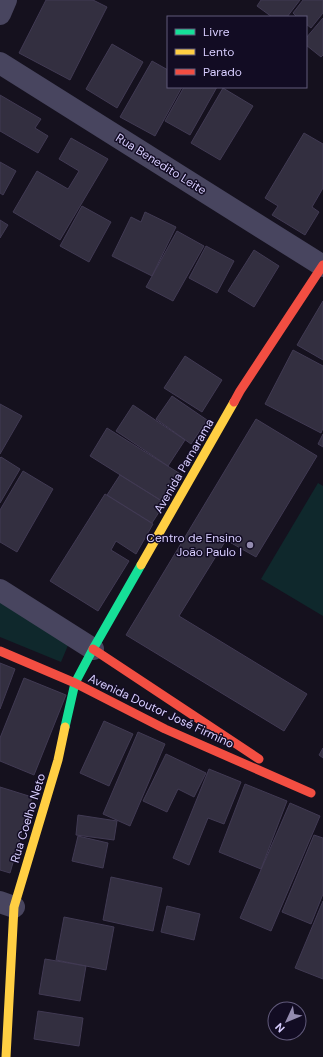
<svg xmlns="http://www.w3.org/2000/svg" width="323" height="1057" viewBox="0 0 323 1057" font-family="'DM Sans',sans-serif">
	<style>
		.green { fill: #0f282c }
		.building { fill: #332f40; stroke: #413a53 }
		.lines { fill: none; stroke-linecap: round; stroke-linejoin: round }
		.street { stroke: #48455f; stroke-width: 22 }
		.fast { stroke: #16e098; stroke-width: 9 }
		.slow { stroke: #ffcf43; stroke-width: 9 }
		.jam { stroke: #f24e42; stroke-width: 9 }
		.poi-dot { fill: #948cb0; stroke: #120c23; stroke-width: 1.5 }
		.labels { text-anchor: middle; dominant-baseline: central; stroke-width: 3; stroke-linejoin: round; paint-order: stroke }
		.street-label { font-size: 12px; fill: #d8ceff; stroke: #120c23 }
		.poi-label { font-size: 12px; fill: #d8ceff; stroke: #120c23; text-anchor: end }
	</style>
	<rect width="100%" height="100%" fill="#15111e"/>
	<path class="green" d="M318,483L323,486V616L261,579Z
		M0,601L69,643L61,662L0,637Z"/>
	<path class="building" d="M46,0H93L107,7L70,80L19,53Z
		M261,0H300L287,17H272L257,6Z
		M303,0H323V13L311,28L306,24V17H297L293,13Z
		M323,18V55L321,57L306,45V38Z
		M112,44L143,62L117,108L86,89Z
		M152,61L168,70V87H182L155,136L120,117Z
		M184,87H217L190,135L165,121Z
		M223,88L253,106L220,160L191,143Z
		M0,95L41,119L35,128L48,136L38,153L0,131Z
		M304,133L323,144V188L312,207L319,212L305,235L272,215L278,206L265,198Z
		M71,138L108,159L60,240L13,212L37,171L68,189L79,171L59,159Z
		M0,162L16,171L3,195L0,193Z
		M82,206L111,222L89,262L60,246Z
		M145,212L176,227L152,276L112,256L131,217L141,222Z
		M0,220L8,225L0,238Z
		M177,231L204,246L173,301L146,287Z
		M206,246L234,261L217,293L189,278Z
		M254,250L279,266L254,307L228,291Z
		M323,301V360L297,345Z
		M293,350L323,366V428L321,433L265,404Z
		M185,356L222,380L202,412L164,388Z
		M172,396L207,420L191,444L156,419Z
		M0,404L22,416L0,454Z
		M133,405L185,440L168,466L116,431Z
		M256,419L317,456L256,557L226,540L179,616L307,694L284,731L126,635Z
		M107,428L182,475L165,503L90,456Z
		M323,434V447L318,444Z
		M1,457L20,469L0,503V458Z
		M23,471L53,489L17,552L0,542V510Z
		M120,475L165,503L152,523L107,495Z
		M105,494L153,524L136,554L116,541L111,550L129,561L98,611L50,581Z
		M0,663L15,669L0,709Z
		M24,678L66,695L34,775L0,761V738Z
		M104,721L133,734L109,786L80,773Z
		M138,732L165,744L130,826L103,814Z
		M323,748V758L319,755Z
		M166,754L206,773L194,797L178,789L167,812L143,801Z
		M209,769L241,782L224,824L208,818L189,865L173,858Z
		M245,784L287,801L261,869L219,852Z
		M0,787L32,797L10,873L0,870Z
		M290,803L320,816L271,931L240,918Z
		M78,815L117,821L114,840L76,835Z
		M314,835L323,838V894L311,924L282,912Z
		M78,836L108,843L103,868L72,861Z
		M111,877L162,888L153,931L103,920Z
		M323,901V979L295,968Z
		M167,906L200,914L194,940L161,932Z
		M64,917L114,927L106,970L56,960Z
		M45,959L86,966L80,1001L39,994Z
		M38,1011L83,1018L79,1046L34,1039Z"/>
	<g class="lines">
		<path class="street" d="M0,14L6,0
			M0,63L323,266
			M0,590L93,649
			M0,902L14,907"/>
		<path class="fast" d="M65,727L75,683L93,649L141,565"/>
		<path class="slow" d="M141,565L234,402
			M6,1057L14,907L58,760L65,727"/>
		<path class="jam" d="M234,402L240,391L323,265
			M93,649L259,759
			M0,651L75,683L165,729L311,793"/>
	</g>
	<circle class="poi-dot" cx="250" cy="545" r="4"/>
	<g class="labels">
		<g class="street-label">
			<text transform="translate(161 164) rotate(32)">Rua Benedito Leite</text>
			<text transform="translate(184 466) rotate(-60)">Avenida Parnarama</text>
			<text transform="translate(161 711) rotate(25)">Avenida Doutor José Firmino</text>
			<text transform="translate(28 818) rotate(-73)">Rua Coelho Neto</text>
		</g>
		<g class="poi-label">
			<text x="242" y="538">Centro de Ensino<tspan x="242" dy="14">João Paulo I</tspan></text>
		</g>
	</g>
	<rect x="167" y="16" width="140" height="72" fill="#120c23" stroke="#615a7b"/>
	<rect x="175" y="29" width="20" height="6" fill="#16e098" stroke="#615a7b"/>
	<text x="203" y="36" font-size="12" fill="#d8ceff">Livre</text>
	<rect x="175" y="49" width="20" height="6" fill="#ffcf43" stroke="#615a7b"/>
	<text x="203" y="56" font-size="12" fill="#d8ceff">Lento</text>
	<rect x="175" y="69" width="20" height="6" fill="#f24e42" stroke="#615a7b"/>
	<text x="203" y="76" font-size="12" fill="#d8ceff">Parado</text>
	<g transform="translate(287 1021) rotate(226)"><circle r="19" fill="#120c23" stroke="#615a7b"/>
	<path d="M0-3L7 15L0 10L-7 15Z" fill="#948cb0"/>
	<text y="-6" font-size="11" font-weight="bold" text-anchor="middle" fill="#d8ceff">N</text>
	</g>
</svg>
